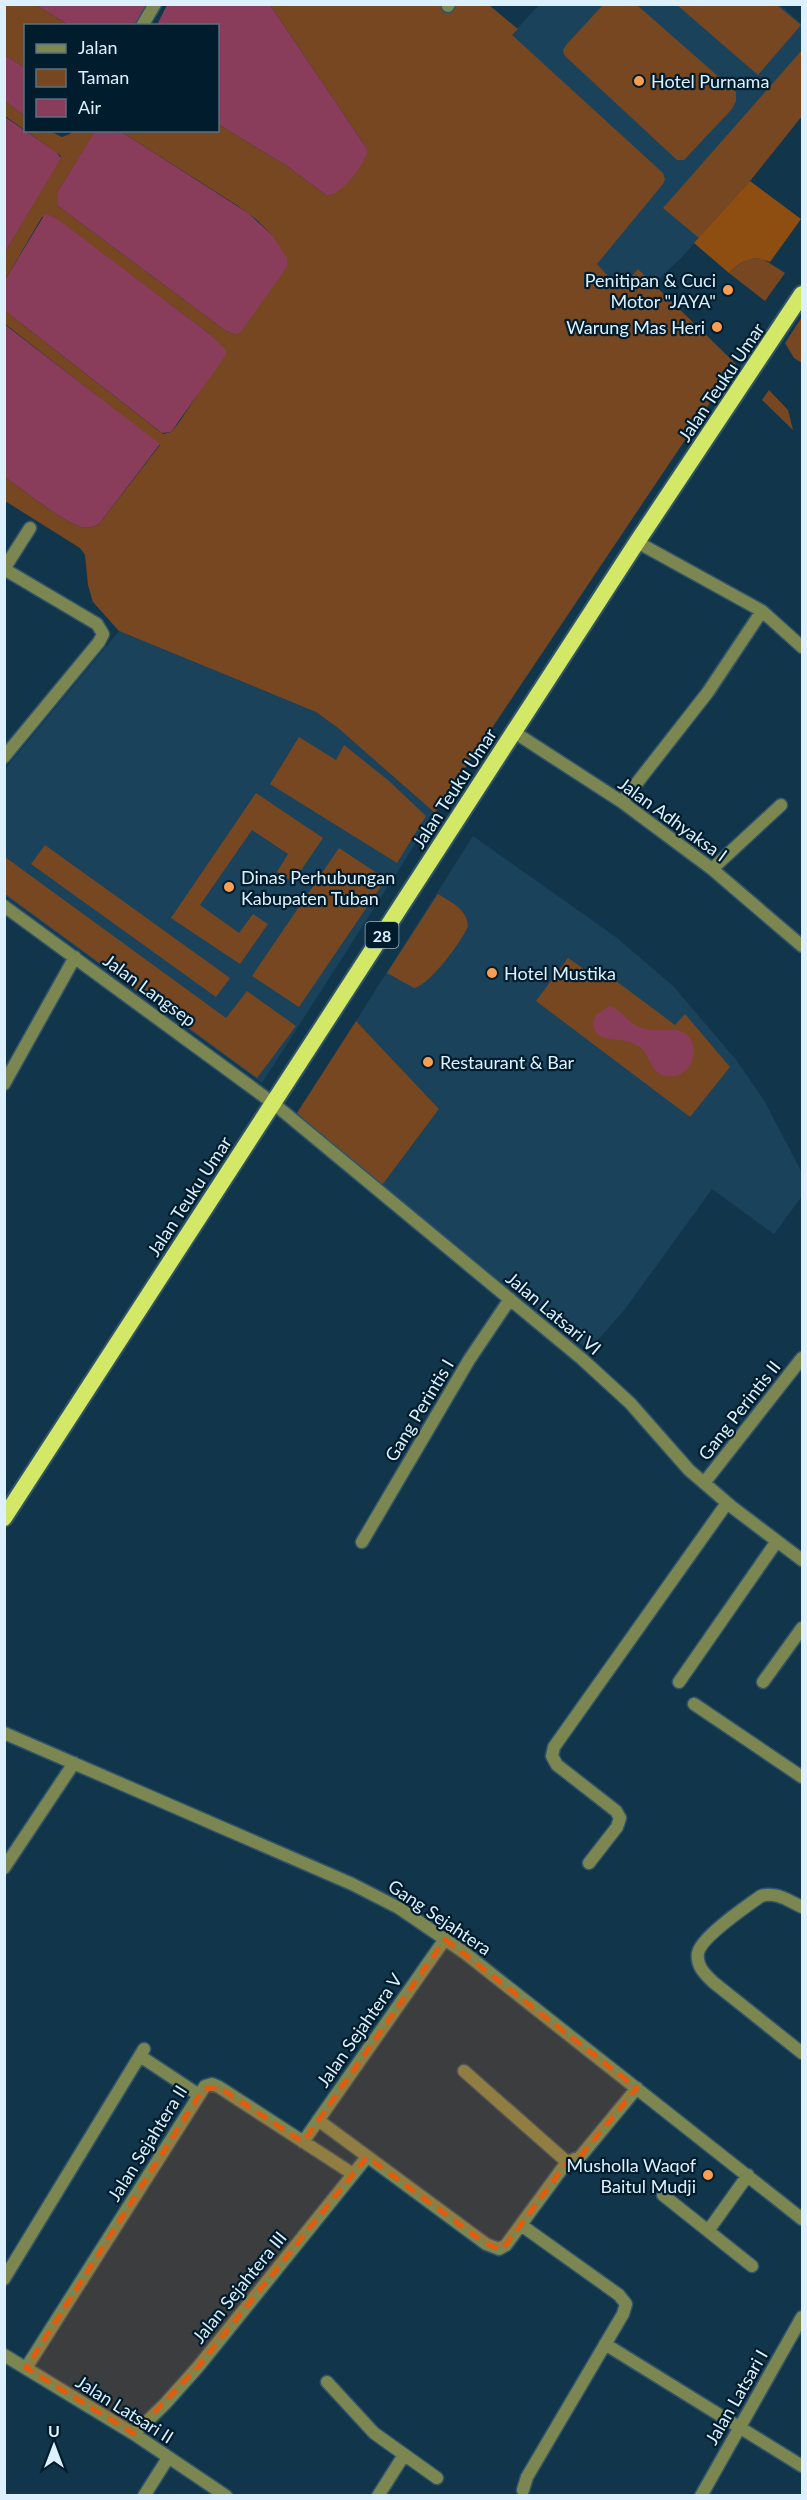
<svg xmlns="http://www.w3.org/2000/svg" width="807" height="2500" viewBox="0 0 807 2500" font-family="Lato,sans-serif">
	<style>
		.built { fill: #1a435b }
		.green { fill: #764721 }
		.forest { fill: #8e4e12 }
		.water { fill: #893d5b }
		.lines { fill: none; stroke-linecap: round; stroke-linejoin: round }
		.minor-casing { stroke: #315468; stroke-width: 15 }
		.trunk-casing { stroke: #315468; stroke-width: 20 }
		.minor { stroke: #7b8650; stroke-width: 12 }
		.trunk { stroke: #d2e866; stroke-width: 16 }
		.marked { fill: #e8590c; fill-opacity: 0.2; stroke: #e8590c; stroke-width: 4.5; stroke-dasharray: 12 8; stroke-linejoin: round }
		.poi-dot { fill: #fb9e51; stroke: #011d2d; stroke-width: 2 }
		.labels { text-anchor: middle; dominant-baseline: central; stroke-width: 4.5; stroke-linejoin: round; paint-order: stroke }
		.shield { fill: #011d2d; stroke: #9ab1bf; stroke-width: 1.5 }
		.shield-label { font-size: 16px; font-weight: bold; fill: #dcf0fe }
		.poi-label { font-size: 18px; fill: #dcf0fe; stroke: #011d2d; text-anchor: start }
		.street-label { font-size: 18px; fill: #dcf0fe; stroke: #011d2d }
	</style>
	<rect width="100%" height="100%" fill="#11364c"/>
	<path class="built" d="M539,5H780L802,24V116L750,181L681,258L653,284L638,269L620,289L597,264L472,77Z
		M119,631L316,712L338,728L435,813L262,1083L5,896V769Z
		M473,836L617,938L673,986L737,1061L765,1102L802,1173V1196L774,1234L712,1189L625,1309L589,1350L380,1188L439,1109L356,1021Z"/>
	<path class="green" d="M440,4L448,11L454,5H489L518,29L512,35L663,173L665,179L663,184L597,264L620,289L638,269L736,364L435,813L338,728L316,712L119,631L93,602L88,585L85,555L80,548L5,501V477C22,489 63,522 81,527C88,529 93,527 99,524L160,445L5,324V311L163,434L171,432L180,421L226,352L211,335L52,216L42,217L5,280V252L61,156L5,116V101L25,116L26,130L50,131L62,137L70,134L73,131H96L58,191V206L226,331L234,334L272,235L257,220L238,206L120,131L218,130V124L287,166L326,195L364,160L368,150L270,5Z
		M4,5H36L69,25L26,26L25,68L5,55Z
		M603,5H637L736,92V101L732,109L684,160H677L564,55L563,50L566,45Z
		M677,5H777L801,25L758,75Z
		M802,50V116L750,181L699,238L663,208Z
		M749,258L763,259L785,273L765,301L729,273L738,265Z
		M802,317V363L794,358L785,343Z
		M769,390L788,410L793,430L762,400Z
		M299,737L336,760L344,745L389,781L426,816L397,863L270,784Z
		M256,793L323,838L293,882L277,872L288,854L252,830L200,905L239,933L253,914L268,924L240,964L171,918Z
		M45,845L230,978L216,997L31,864Z
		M339,848L386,879L299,1007L252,976Z
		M5,857L226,1018L247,991L296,1026L257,1078L5,894Z
		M438,894C451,902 467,909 468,926C463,940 428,987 414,988L387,973Z
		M568,958L594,976L600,969L675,1025L685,1014L730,1067L690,1117L536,1001Z
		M356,1021L439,1109L380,1188L297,1113Z"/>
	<path class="forest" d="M750,181L801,219L770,262C752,254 742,260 729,273L694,243Z"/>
	<path class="water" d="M36,5H147L136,26L69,25Z
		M167,5H270L368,150C366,163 340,198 326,195L287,166L218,124V26L157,25Z
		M5,55L25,68V116L5,101Z
		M5,117L56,152L61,158L5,252Z
		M96,130L120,131L248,213L272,235L287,258V267L240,333L234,334L226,331L58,206V191Z
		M45,214L52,216L60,221L211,335L226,350V355L171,432L162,433L5,311V280Z
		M4,324L160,444L99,524C93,527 87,529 81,527C63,522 22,489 5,477Z
		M609,1006C621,1009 627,1022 639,1027C655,1034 675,1027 683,1032C705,1044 691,1080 667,1076C650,1074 651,1056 640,1047C624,1036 610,1043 597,1034L593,1026L595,1016Z"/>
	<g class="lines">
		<defs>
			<path id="minor" d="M448,6L449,4
				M142,26L155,4
				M637,542L762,611L802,647
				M4,569L97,624L103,634L99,642L4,757
				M4,569L30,528
				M514,732L622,802L712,869L802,946
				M622,802L708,692L762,611
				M712,869L781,805
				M4,906L273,1103L582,1359L630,1403L689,1470L732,1507L802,1560
				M4,1084L75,957
				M704,1483L802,1358
				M362,1542L469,1360L510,1299
				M679,1682L777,1541
				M763,1682L802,1628
				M694,1704L802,1777
				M4,1733L352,1884L399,1908L465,1953L802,2219
				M589,1863L617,1827L620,1818L616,1811L557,1765L552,1756L554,1747L727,1503
				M4,1868L74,1763
				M802,1907C789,1901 776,1891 761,1896C747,1906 701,1937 698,1953C696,1966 705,1974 713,1982L802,2053
				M140,2056L199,2095
				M464,2071L567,2162
				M318,2120L486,2244L499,2249L506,2245L567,2162L580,2157L637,2088
				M303,2142L445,1939
				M663,2195L752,2266
				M521,2225L619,2295L626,2304L623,2314L527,2477L523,2490
				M708,2231L748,2175
				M4,2279L144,2049
				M605,2344L802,2466
				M4,2355L134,2434L226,2496
				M26,2368L205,2086L212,2084L219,2087L353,2174
				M327,2382L374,2433L437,2478
				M134,2434L165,2404L198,2367L367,2157
				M144,2496L168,2458
				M378,2496L404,2455
				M701,2496L802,2317"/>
			<path id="trunk" d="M4,1518L637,542L802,294"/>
		</defs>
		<use href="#minor" class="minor-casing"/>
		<use href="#trunk" class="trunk-casing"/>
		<use href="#minor" class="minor"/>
		<use href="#trunk" class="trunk"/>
	</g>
	<path class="marked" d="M445,1939L637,2088L580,2157L569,2160L506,2245L499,2249L486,2244L367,2157L198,2367L134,2434L26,2368L203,2089L219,2087L303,2142Z"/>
	<g class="poi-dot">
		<circle cx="639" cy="81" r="6"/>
		<circle cx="728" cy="290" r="6"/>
		<circle cx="717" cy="327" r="6"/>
		<circle cx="229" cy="887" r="6"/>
		<circle cx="492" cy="973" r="6"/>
		<circle cx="428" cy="1062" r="6"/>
		<circle cx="708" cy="2175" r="6"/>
	</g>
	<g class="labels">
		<rect class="shield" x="365.5" y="922" width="33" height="26" rx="4.5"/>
		<g class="shield-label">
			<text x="382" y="935">28</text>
		</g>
		<g class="poi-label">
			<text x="651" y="81">Hotel Purnama</text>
			<text x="716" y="280" text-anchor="end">Penitipan &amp; Cuci<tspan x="716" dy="21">Motor "JAYA"</tspan></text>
			<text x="705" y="327" text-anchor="end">Warung Mas Heri</text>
			<text x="241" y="877">Dinas Perhubungan<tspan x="241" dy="21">Kabupaten Tuban</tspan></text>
			<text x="504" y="973">Hotel Mustika</text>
			<text x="440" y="1062">Restaurant &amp; Bar</text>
			<text x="696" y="2165" text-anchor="end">Musholla Waqof<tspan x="696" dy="21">Baitul Mudji</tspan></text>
		</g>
		<g class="street-label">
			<text transform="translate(721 382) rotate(-56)">Jalan Teuku Umar</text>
			<text transform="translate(454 788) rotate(-57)">Jalan Teuku Umar</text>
			<text transform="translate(673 819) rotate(36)">Jalan Adhyaksa I</text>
			<text transform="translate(150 990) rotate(36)">Jalan Langsep</text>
			<text transform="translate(189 1196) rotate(-57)">Jalan Teuku Umar</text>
			<text transform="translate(554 1313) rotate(40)">Jalan Latsari VI</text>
			<text transform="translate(419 1410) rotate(-59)">Gang Perintis I</text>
			<text transform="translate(739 1410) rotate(-52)">Gang Perintis II</text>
			<text transform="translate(440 1917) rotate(34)">Gang Sejahtera</text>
			<text transform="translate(359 2030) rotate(-55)">Jalan Sejahtera V</text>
			<text transform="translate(147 2143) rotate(-58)">Jalan Sejahtera II</text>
			<text transform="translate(239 2287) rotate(-51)">Jalan Sejahtera III</text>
			<text transform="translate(736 2397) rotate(-60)">Jalan Latsari I</text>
			<text transform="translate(125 2409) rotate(32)">Jalan Latsari II</text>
		</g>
	</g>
	<rect width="807" height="2500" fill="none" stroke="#dcf0fe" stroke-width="12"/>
	<rect x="24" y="24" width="195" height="108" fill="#011d2d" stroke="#597181" stroke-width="1.5"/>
	<rect x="36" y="44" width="30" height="9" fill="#7b8650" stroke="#597181" stroke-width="1.5"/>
	<text x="78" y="54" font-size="18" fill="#dcf0fe">Jalan</text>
	<rect x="36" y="69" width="30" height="18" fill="#764721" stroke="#597181" stroke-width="1.5"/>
	<text x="78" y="84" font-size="18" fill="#dcf0fe">Taman</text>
	<rect x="36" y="99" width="30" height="18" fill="#893d5b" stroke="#597181" stroke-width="1.5"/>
	<text x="78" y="114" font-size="18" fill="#dcf0fe">Air</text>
	<g transform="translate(54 2446)" stroke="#011d2d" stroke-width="4.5" paint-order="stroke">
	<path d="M0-4.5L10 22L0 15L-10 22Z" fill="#dcf0fe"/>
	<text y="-9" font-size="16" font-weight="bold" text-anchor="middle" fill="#dcf0fe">U</text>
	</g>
</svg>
